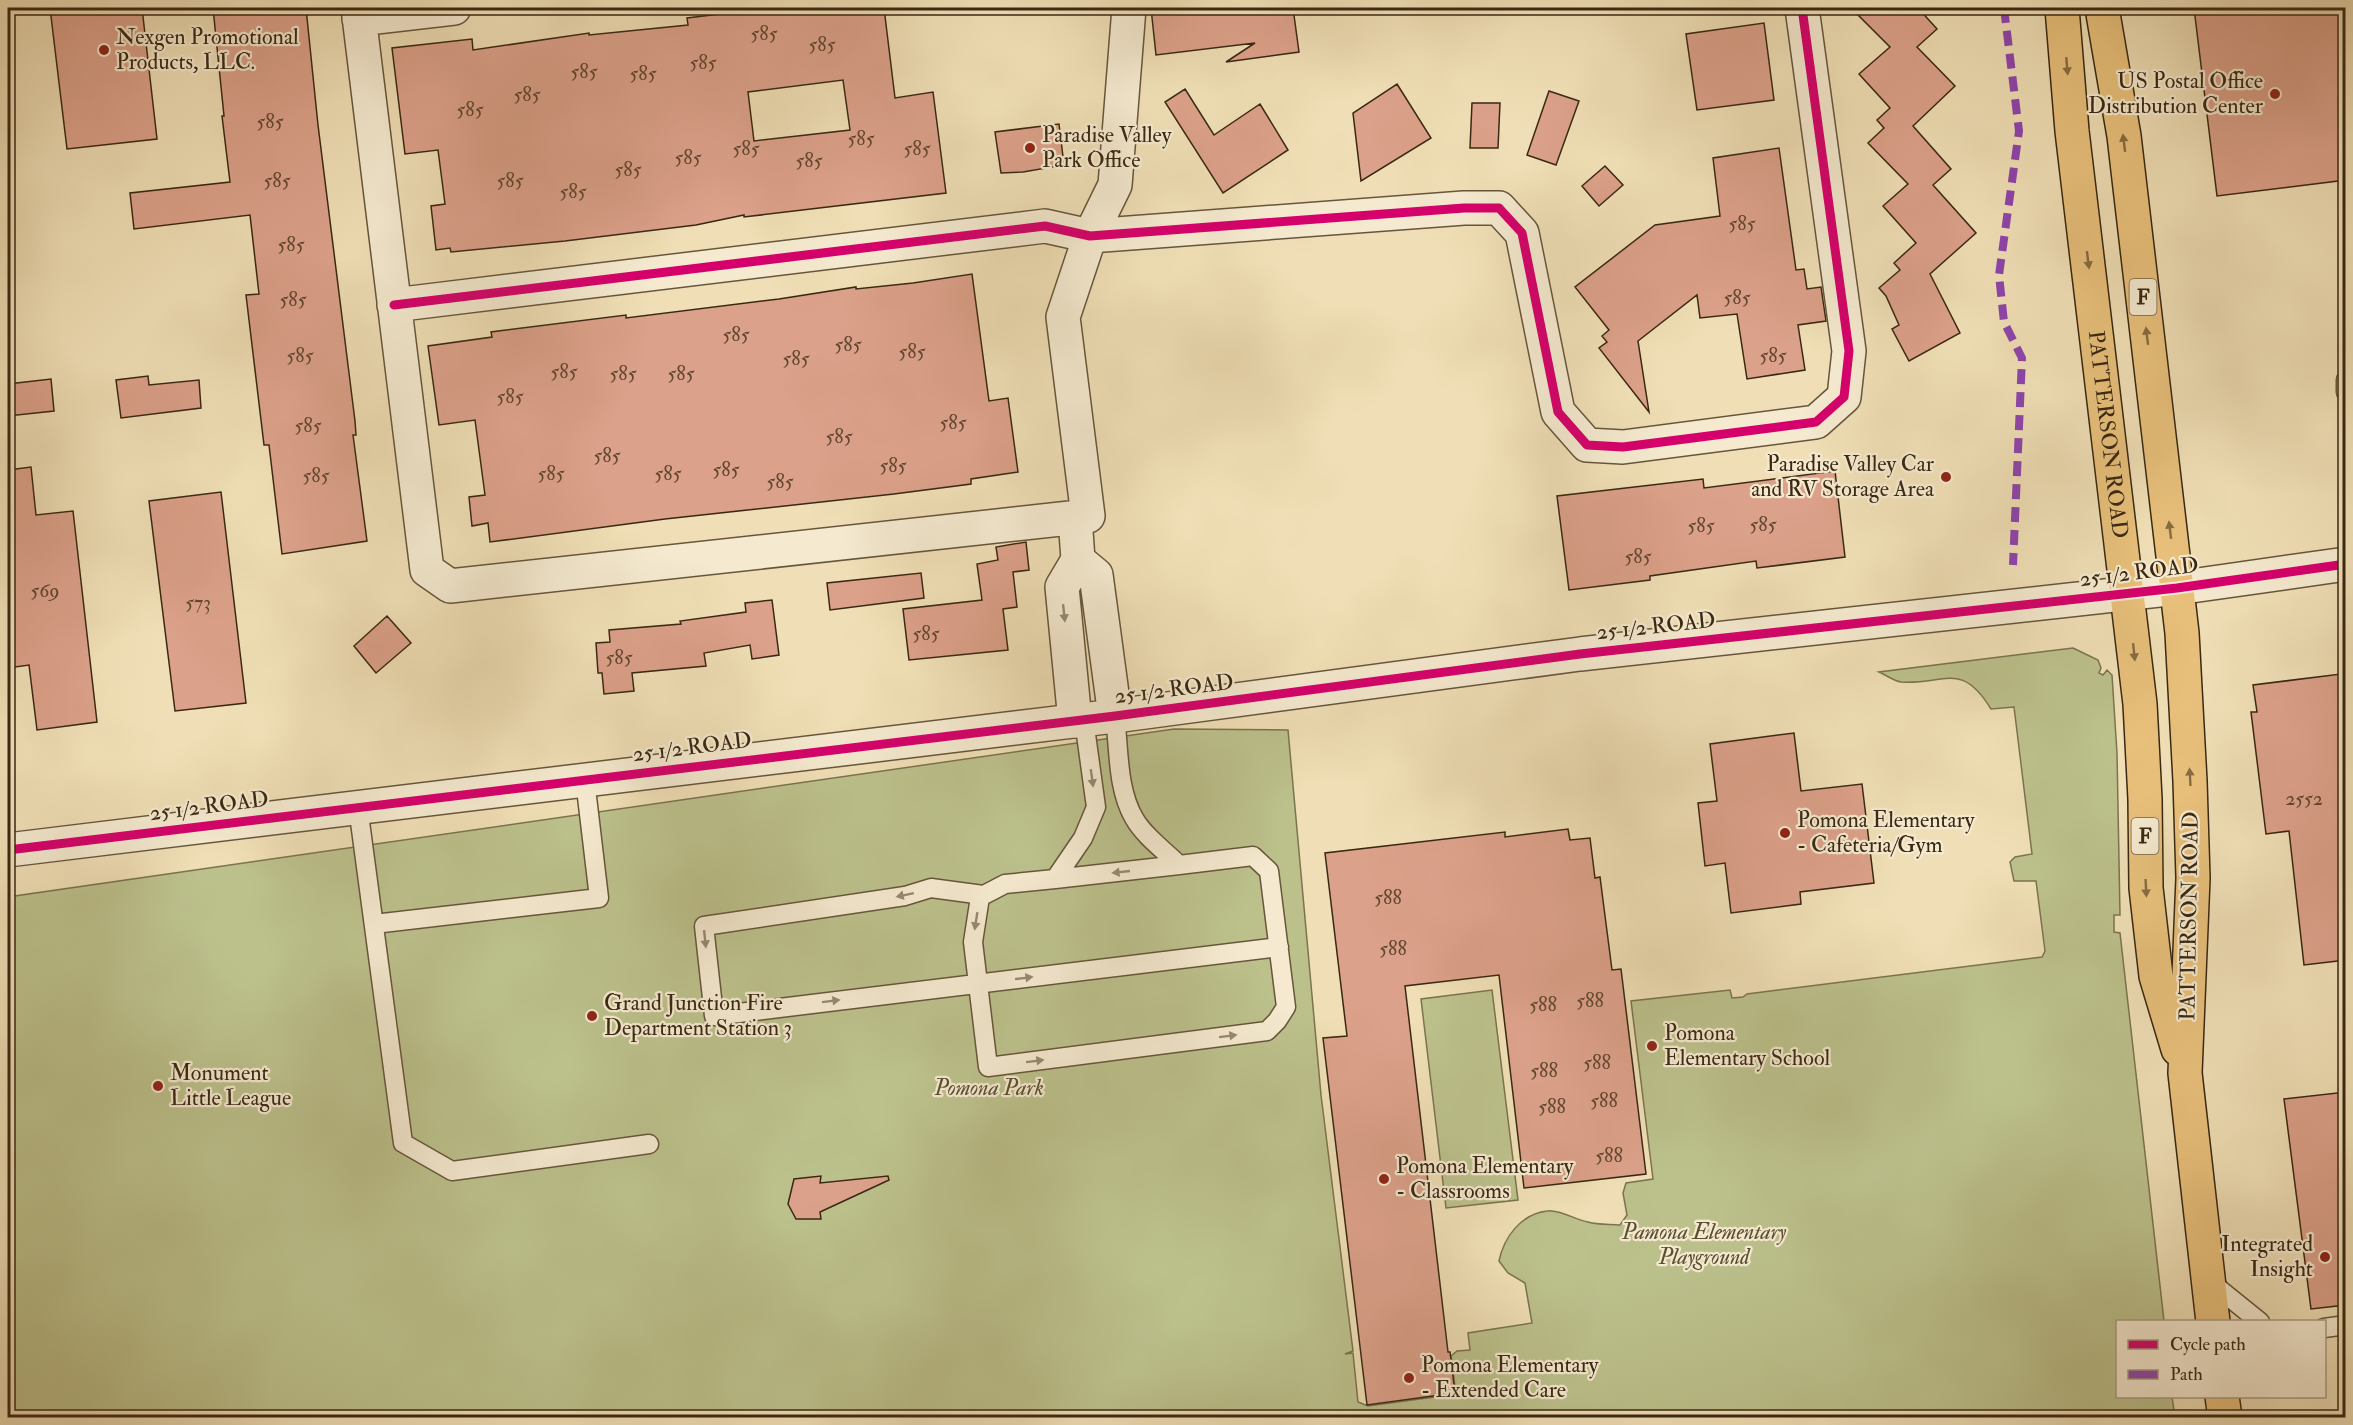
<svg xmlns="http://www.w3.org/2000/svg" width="2353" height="1425" viewBox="0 0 2353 1425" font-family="'IM FELL Double Pica',serif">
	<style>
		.green { fill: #bcc18c; stroke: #7a744f; stroke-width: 1.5 }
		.building { fill: #dca18a; stroke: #392812; stroke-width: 1.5; fill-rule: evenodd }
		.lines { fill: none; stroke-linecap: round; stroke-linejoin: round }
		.service-casing { stroke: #67563b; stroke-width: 21 }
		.minor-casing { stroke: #67563b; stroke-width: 36 }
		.tertiary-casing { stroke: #67563b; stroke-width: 36 }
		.primary-casing { stroke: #392812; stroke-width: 36 }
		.service { stroke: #f5ead0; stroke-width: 18 }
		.minor { stroke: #f5ead0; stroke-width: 33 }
		.tertiary { stroke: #f5ead0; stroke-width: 33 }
		.primary { stroke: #e8c07b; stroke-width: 33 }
		.quiet { stroke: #8e44ad; stroke-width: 8; stroke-dasharray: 15 8; stroke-linecap: butt }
		.cycleway-casing { stroke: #f5ead0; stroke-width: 13 }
		.cycleway { stroke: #d6006c; stroke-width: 9 }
		.oneway { fill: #886c41 }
		.oneway2 { fill: #978971 }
		.poi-dot { fill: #8f2418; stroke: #f5ead0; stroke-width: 2 }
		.labels { text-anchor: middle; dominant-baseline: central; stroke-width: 4.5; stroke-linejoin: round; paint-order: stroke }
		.number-label { font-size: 20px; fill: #624630 }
		.shield { fill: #f5ead0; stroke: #71624b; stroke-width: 1.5 }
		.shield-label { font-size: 21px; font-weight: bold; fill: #392812 }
		.poi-label { font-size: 22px; fill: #392812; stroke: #f5ead0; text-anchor: start }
		.street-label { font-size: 22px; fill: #392812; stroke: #f5ead0 }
		.park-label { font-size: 22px; font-style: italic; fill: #5a4e30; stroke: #f5ead0 }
	</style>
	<rect width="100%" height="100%" fill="#f0dfb6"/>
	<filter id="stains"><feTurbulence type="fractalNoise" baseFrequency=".00333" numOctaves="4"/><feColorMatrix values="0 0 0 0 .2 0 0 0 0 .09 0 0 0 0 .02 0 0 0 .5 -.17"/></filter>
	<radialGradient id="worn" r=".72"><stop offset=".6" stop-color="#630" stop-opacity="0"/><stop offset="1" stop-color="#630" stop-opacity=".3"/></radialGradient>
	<path class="green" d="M2073,648L2098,660L2101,668L2099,673L2103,675L2107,670L2112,675L2117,753L2120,915H2114V932L2120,933L2164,1321L2118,1322V1396L2172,1397L2175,1417H8V897L1174,729L1288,730L1321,1095L1353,1351L1345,1354L1353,1353L1358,1402L1368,1406L1456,1394L1451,1356L1457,1351L1470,1350L1468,1333L1532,1323L1525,1283L1508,1273L1499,1261C1504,1237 1521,1214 1547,1211C1559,1209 1576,1220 1588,1222C1598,1225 1610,1224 1620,1225L1627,1215L1623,1193L1626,1183L1653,1179L1631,1001L1730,990L1732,998L1743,997L1747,994L2042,957L2045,951L2036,881H2014L2010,862L2015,857L2032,854L2014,707L1991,709C1961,660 1945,685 1901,682C1894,681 1886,675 1879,672Z
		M1492,990L1518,1200L1446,1208L1421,999Z"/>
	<path class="building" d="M50,8H142L157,139L67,149Z
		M213,8H306L318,125L355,421L356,435H353L367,541L282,554L269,445H264L246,295L259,294L250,215L134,229L130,193L230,182L222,116H224Z
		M771,8H884L895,98L933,92L946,193L744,217V215L696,225L565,241L451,252L450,248L436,250L431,206L445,204L438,150L405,154L392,48L472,39L473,50L589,33V35L688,25L687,18ZM843,80L850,130L754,141L748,92Z
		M1151,8H1293L1299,52L1226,62L1255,43L1156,55Z
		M1851,8H1918L1937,29L1917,47L1955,86L1913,126L1951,169L1933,185L1976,233L1930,274L1960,333L1909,361L1892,329L1899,325L1886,296L1879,288L1900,270L1894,263L1916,243L1883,206L1908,184L1868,143L1884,128L1877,120L1890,108L1859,74L1890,47Z
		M2194,8H2346V180L2217,196Z
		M1764,23L1774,100L1697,110L1686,34Z
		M1397,84L1431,138L1361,181L1353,113Z
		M1185,89L1214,135L1260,104L1288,150L1223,193L1165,102Z
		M1549,91L1579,101L1556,165L1527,155Z
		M1472,103H1500L1498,148H1470Z
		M1059,124L1064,165L1023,172L1001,173L995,132Z
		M1779,148L1796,270L1804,269L1807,289L1821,287L1826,321L1798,325L1805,370L1747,379L1737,314L1700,318L1697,295L1638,341L1649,412L1599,348L1607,342L1602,336L1609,330L1575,287L1655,225L1720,216L1713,158Z
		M1605,166L1623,185L1599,206L1582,186Z
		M972,274L989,401L1008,398L1018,472L971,479V484L894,494L665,519L490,542L488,523L472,526L469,497L485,495L475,420L439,425L428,346L492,337L491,332L626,315V318L779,299L856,287V289L913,283Z
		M148,376L149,385L199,380L201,408L121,418L116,380Z
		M51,379L54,411L8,416V384Z
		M31,467L36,515L73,511L97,722L37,730L29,665L8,668V470Z
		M1835,471L1845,557L1757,568L1756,561L1650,576V580L1569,590L1557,496L1703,479L1704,488Z
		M221,492L246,703L175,711L149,501Z
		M1026,542L1029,570L1013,572L1017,607L1003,609L1008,650L909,660L903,609L982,600L977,564L998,560L996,547Z
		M921,573L924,598L830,610L827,583Z
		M772,600L779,655L752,659L750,645L704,653L706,666L632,673L634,691L604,694L602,673H598L596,643L610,642L609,630L681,624L680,621L746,612L745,603Z
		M387,616L411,643L376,673L354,646Z
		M2341,674L2346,707V960L2304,965L2289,831L2266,834L2251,712H2257L2253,685Z
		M1794,733L1801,791L1862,784L1874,883L1800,892L1801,904L1731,913L1725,863L1705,866L1698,803L1717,801L1710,744Z
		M1568,829L1570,840L1590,838L1595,878L1600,877L1612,970L1621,969L1646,1174L1524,1188L1499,975L1405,986L1448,1352H1450L1455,1393L1367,1405L1323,1038L1347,1036L1325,853L1505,832V837Z
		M2346,1092V1305L2311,1309L2284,1099Z
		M821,1176L820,1183L888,1176L889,1180L820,1212L821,1219H796L788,1204L794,1179Z"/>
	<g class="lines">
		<defs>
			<path id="service" d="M2346,380V392
				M1084,720L1096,807L1083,838L1055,879L1005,884L980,897L973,942L988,1067L1267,1031L1277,1021L1286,1007L1269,871L1253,856L1179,865C1165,851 1144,836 1134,818C1117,789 1119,748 1115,716
				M358,807L403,1143L452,1171L649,1144
				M1055,879L1179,865
				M983,895L931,888L905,896L704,926L714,1016L1279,947
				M374,924L599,898L585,780
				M2208,1280L2260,1322
				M2324,1328L2346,1325"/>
			<path id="minor" d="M358,8L427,570L450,586L1088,516L1063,317L1090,236L1115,185L1129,8
				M359,19L454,8
				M394,305L1045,226L1090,236L1464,208H1499L1522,233L1558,412L1587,445L1623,447L1816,422L1844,397L1849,351L1802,8
				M1075,517L1078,560L1062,587L1075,721
				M1078,560L1096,575L1115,716"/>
			<path id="tertiary" d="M8,850L1115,716L1580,654L2177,588L2346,564"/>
			<g id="primary">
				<path id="s1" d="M2062,8L2072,131L2140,704L2145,799L2146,888L2156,976L2178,1049"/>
				<path d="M2102,8L2124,136L2182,633L2190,781L2193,878L2185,1073L2213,1322"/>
				<path d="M2222,1396L2225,1418"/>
			</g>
		</defs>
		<use href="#service" class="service-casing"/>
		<use href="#minor" class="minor-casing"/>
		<use href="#tertiary" class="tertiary-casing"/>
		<use href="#primary" class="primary-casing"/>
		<use href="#service" class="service"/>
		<use href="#minor" class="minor"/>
		<use href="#tertiary" class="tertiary"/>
		<use href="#primary" class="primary"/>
		<path class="quiet" d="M2004,8L2019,131L1999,275L2004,322L2022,358L2013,565"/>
		<defs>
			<path id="cycleway" d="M394,305L1045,226L1090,236L1464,208H1499L1522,233L1558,412L1587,445L1623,447L1816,422L1844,397L1849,351L1802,8
				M8,850L1115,716L1580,654L2177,588L2346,564"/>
		</defs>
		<use href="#cycleway" class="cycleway-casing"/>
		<use href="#cycleway" class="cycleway"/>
	</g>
	<defs><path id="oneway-solid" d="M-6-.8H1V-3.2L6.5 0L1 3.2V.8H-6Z" transform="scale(1.5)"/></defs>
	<g class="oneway">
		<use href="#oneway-solid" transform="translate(2067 66) rotate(85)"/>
		<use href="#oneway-solid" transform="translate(2124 143) rotate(-97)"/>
		<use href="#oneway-solid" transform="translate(2088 260) rotate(83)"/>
		<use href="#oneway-solid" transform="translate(2147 336) rotate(-97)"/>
		<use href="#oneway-solid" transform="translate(2170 530) rotate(-97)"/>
		<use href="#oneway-solid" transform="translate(2134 652) rotate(84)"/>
		<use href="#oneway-solid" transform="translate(2190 777) rotate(-93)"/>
		<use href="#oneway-solid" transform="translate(2146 888) rotate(87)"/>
	</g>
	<g class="oneway2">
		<use href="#oneway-solid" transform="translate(1064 613) rotate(84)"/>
		<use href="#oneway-solid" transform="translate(1092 778) rotate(82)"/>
		<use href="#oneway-solid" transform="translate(1121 872) rotate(174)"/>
		<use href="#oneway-solid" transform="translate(905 895) rotate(168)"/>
		<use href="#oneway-solid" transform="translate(976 921) rotate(99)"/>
		<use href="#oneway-solid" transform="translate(705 939) rotate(84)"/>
		<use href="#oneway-solid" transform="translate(1024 978) rotate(-7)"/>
		<use href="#oneway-solid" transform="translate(831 1001) rotate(-7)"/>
		<use href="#oneway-solid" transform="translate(1228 1036) rotate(-7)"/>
		<use href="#oneway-solid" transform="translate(1035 1061) rotate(-7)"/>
	</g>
	<g class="poi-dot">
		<circle cx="104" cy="50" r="6"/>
		<circle cx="2275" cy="94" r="6"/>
		<circle cx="1030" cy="148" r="6"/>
		<circle cx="1946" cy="477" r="6"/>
		<circle cx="1785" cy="833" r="6"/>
		<circle cx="592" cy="1016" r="6"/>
		<circle cx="1652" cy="1046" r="6"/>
		<circle cx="158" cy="1086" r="6"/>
		<circle cx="1384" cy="1179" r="6"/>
		<circle cx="2325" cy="1257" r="6"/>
		<circle cx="1409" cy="1378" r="6"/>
	</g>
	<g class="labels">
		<g class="number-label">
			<text x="764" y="33">585</text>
			<text x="822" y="44">585</text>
			<text x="703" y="62">585</text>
			<text x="584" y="71">585</text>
			<text x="643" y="73">585</text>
			<text x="527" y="94">585</text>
			<text x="470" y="109">585</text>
			<text x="270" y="121">585</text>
			<text x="861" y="138">585</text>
			<text x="746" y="148">585</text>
			<text x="917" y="148">585</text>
			<text x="688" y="157">585</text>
			<text x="809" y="160">585</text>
			<text x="628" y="169">585</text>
			<text x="277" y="180">585</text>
			<text x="510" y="180">585</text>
			<text x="573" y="191">585</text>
			<text x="1742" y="223">585</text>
			<text x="291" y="244">585</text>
			<text x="1737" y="297">585</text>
			<text x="293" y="299">585</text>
			<text x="736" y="334">585</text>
			<text x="848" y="344">585</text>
			<text x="912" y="351">585</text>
			<text x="300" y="355">585</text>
			<text x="1773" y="355">585</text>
			<text x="796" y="358">585</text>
			<text x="564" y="371">585</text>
			<text x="623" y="373">585</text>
			<text x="681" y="373">585</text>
			<text x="510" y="396">585</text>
			<text x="953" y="422">585</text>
			<text x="308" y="425">585</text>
			<text x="839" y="436">585</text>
			<text x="607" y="455">585</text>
			<text x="893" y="465">585</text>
			<text x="726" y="469">585</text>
			<text x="551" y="473">585</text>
			<text x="668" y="473">585</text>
			<text x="316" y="475">585</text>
			<text x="780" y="481">585</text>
			<text x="1763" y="524">585</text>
			<text x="1701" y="525">585</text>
			<text x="1638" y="556">585</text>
			<text x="45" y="590">569</text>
			<text x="198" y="602">573</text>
			<text x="926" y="633">585</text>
			<text x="619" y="657">585</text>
			<text x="2304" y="798">2552</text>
			<text x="1388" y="897">588</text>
			<text x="1393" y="948">588</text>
			<text x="1590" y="1000">588</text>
			<text x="1543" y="1004">588</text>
			<text x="1597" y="1062">588</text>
			<text x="1544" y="1070">588</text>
			<text x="1604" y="1100">588</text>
			<text x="1552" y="1106">588</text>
			<text x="1609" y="1155">588</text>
		</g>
		<g class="shield">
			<rect x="2129.5" y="279" width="27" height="36" rx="4.5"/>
			<rect x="2131.5" y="818" width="27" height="36" rx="4.5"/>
		</g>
		<g class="shield-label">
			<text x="2143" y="297">F</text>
			<text x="2145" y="836">F</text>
		</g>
		<g class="poi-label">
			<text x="116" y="37">Nexgen Promotional<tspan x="116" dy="25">Products, LLC.</tspan></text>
			<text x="2263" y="81" text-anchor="end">US Postal Office<tspan x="2263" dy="25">Distribution Center</tspan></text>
			<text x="1042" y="135">Paradise Valley<tspan x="1042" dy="25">Park Office</tspan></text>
			<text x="1934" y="464" text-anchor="end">Paradise Valley Car<tspan x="1934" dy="25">and RV Storage Area</tspan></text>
			<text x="1797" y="820">Pomona Elementary<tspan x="1797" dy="25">- Cafeteria/Gym</tspan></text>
			<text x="604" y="1003">Grand Junction Fire<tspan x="604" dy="25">Department Station 3</tspan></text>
			<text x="1664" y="1033">Pomona<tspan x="1664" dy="25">Elementary School</tspan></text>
			<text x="170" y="1073">Monument<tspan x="170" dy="25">Little League</tspan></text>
			<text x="1396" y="1166">Pomona Elementary<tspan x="1396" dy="25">- Classrooms</tspan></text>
			<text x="2313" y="1244" text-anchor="end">Integrated<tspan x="2313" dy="25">Insight</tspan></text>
			<text x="1421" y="1365">Pomona Elementary<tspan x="1421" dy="25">- Extended Care</tspan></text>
		</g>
		<g class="street-label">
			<text stroke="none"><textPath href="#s1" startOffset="429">PATTERSON ROAD</textPath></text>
			<text transform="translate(2139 572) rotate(-7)">25 1/2 ROAD</text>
			<text transform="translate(1656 626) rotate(-6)">25 1/2 ROAD</text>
			<text transform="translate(1174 689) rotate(-7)">25 1/2 ROAD</text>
			<text transform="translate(692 747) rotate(-7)">25 1/2 ROAD</text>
			<text transform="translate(209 806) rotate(-7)">25 1/2 ROAD</text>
			<text transform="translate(2189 916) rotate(-89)">PATTERSON ROAD</text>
		</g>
		<g class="park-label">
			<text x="989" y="1088">Pomona Park</text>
			<text x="1704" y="1232">Pamona Elementary<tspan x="1704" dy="25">Playground</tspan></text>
		</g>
	</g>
	<rect width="2353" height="1425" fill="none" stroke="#f0dfb6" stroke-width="30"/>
	<rect x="9" y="9" width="2335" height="1407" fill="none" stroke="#392812" stroke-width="3"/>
	<rect x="15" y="15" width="2323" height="1395" fill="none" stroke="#392812" stroke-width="1.5"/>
	<rect x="2116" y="1320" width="210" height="78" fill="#f5ead0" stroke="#aa9c84" stroke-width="1.5"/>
	<rect x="2128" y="1340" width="30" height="9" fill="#d6006c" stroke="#aa9c84" stroke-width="1.5"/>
	<text x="2170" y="1350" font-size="18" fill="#392812">Cycle path</text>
	<rect x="2128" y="1370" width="30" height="9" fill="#8e44ad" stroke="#aa9c84" stroke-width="1.5"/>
	<text x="2170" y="1380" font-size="18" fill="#392812">Path</text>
	<rect width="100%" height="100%" filter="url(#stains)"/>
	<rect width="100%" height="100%" fill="url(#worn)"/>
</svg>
